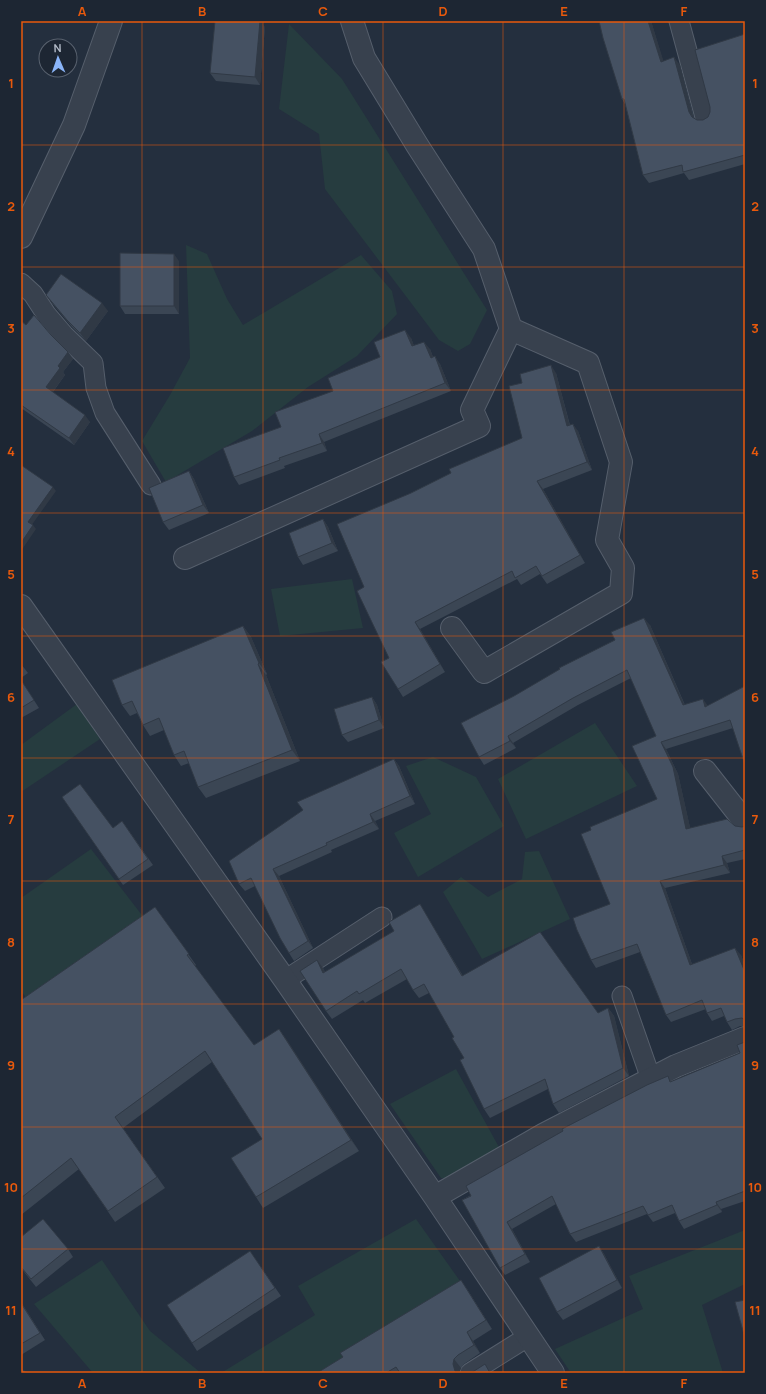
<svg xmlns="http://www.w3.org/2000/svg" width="766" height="1394" viewBox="0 0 766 1394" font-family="Manrope,sans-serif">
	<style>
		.green { fill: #263c3f }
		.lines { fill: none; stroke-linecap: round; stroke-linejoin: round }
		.service-casing { stroke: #565f6c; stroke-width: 21 }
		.minor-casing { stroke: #565f6c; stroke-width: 24 }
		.tertiary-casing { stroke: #565f6c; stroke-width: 24 }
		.service { stroke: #38414e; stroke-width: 19 }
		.minor { stroke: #38414e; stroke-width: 22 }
		.tertiary { stroke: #38414e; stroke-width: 22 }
		.wall { fill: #3b4654 }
		.shaded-wall { fill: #303945 }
		.building { fill: #455162; stroke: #303945 }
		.grid { fill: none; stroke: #e8590c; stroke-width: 1; stroke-opacity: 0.55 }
		.neatline { fill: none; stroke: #e8590c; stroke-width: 1.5 }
		.grid-label { font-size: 13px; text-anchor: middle; font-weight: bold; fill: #e8590c }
	</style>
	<rect width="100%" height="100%" fill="#242f3e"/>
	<path class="green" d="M289,24L342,79L487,310L470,344L458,351L439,340L325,189L319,134L279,109Z
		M186,245L207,254L227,299L243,325L361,255L392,291L397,314L357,356L308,387L252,431L166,482L142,441L170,395L190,358Z
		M352,579L363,628L280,636L271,589Z
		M77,704L100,739L21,792V745Z
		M595,723L637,786L526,839L498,779Z
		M433,757L476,777L504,826L418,877L394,833L431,814L406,766Z
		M91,849L148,923L32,1005L21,991V898Z
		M539,851L570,919L482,959L443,892L461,877L488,897L522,879L525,852Z
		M456,1069L500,1149L454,1178H441L390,1104Z
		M416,1219L460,1281L323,1373H221L315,1315L298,1286Z
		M745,1230V1284L702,1305L723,1373H571L555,1349L643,1309L629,1276Z
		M102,1260L150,1331L201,1373H93L34,1304Z"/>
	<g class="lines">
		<defs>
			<path id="service" d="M679,21L705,117
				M21,283L33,294L46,314L64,335L93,363L96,388L105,413L151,485
				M285,980L382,917
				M622,996L651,1079
				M470,1373L529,1336"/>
			<path id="minor" d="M185,558L479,426L472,410L511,329L484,249L417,145L364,58L352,21
				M21,606L285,980L435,1197L553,1373
				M452,628L484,672L621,593L623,568L607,540L621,462L588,363L511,329
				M705,771L745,822
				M435,1197L543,1135L676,1066L745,1038"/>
			<path id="tertiary" d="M21,237L74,125L111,21"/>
		</defs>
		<use href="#service" class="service-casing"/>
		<use href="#minor" class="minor-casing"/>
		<use href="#tertiary" class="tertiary-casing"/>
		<use href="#service" class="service"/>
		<use href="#minor" class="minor"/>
		<use href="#tertiary" class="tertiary"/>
	</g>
	<path class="wall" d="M599,21H651L663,61L680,65L694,118L697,120H703L708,117L745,34V164L689,180L684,173L649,183L643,175L625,104L622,99Z
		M265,27L260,85L216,81L210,73Z
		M179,261V314H125L120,306Z
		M46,295L108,311L86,341L72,327L52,303Z
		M21,321L26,325L51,335L68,352L73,359L63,372L65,375L53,392L90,422L74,445L21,408Z
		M411,338L414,346L430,349L433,357L440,364L451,391L324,442L327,451L284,466L285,468L239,485L234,477L281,427L333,391L380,357Z
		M556,373L570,425L578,431L592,470L543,489L585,563L547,584L540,574L521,585L517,579L420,629L445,672L403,697L398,689L389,658L364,587L411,493L522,438V383Z
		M189,471L194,479L209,513L169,530L163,522Z
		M323,519L328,527L338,551L303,565L298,557Z
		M650,625L685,705L707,706L745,686L733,728L666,749L678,774L690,828L735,826L742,827L745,826V859L727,863L730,873L665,888L692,964L741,955L745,966V1026H740L732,1030L727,1022L724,1016L712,1021L707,1013L706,1009L671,1022L666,1015L640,952L596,968L591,960L610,904L657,799L656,736L631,678L578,705L513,743L516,748L484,765L479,757L514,696Z
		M243,626L251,637L267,674L266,675L300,761L206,798L198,787L189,763L181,766L174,755L164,730L150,736L143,725L137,713L130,716L122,705Z
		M21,664L28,673L21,678Z
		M21,680L39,708L21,718Z
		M372,697L377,705L384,728L348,742L342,735Z
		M394,759L399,766L415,804L375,821L379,829L331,850L332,852L279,876L313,948L294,961L289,953L255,886L245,891L239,884L303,810Z
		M62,797L113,828L122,821L153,865L123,885Z
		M155,907L196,965L195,966L254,1045L279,1029L359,1151L263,1208L256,1197L262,1139L212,1062L123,1128L165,1188L115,1222L79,1169L21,1215V1000Z
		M425,913L463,976L598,1013L608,1008L614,1016L629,1076L559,1113L553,1104L548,1089L490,1118L484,1109L464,1058L454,1037L429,993L419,998L413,990L407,979L365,1003L363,1000L332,1019L326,1011L323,968L325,972Z
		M745,1042V1201L721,1209L722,1212L684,1229L679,1221L675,1213L653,1222L647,1214L576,1242L570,1234L556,1204L512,1229L530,1262L505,1275L500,1268L462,1200L671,1082L740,1053Z
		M21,1237L68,1249L73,1257L36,1287L21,1268Z
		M599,1246L604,1254L622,1288L563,1320L557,1312Z
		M250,1251L281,1296L197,1351L192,1343Z
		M467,1289L492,1329L473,1341L480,1353L464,1364L461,1368L459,1373H317Z
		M21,1302L45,1340L21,1355Z"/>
	<path class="shaded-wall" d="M260,21H261L265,27L260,85L255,77Z
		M648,21H651L666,69L661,62Z
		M674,57L680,65L694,120L698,125L689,112Z
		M174,254L179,261V314L174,306Z
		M102,303L108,311L86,341L80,333Z
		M405,330L411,338L417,354L412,346Z
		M424,342L430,349L436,366L431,358Z
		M68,352L73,359L63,372L65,375L51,394L46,387L58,366Z
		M435,356L440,364L451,391L445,383Z
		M551,365L556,373L572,434L567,426Z
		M85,415L90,422L74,445L69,438Z
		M573,424L578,431L592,470L587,462Z
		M319,434L324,442L327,451L322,443Z
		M189,471L194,479L209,513L203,505Z
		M537,481L543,489L585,563L580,555Z
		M53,487L56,491L31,526L28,522Z
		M323,519L328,527L338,551L332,543Z
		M33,525L36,529L21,551V543Z
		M644,618L650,625L688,713L683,705Z
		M415,622L420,629L445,672L440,664Z
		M243,626L251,637L267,674L259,663Z
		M258,664L266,675L300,761L292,750Z
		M372,697L377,705L384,728L379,720Z
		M703,699L708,706L705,707Z
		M508,736L513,743L516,748L510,741Z
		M661,742L666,749L678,774L692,836L686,829Z
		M394,759L399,766L415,804L410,796Z
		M370,814L375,821L379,829L373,822Z
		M722,856L727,863L730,873L724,865Z
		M273,869L279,876L313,948L308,941Z
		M660,881L665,888L695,973L690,965Z
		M420,904L425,913L468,985L462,976Z
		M735,948L741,955L745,966V972Z
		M317,960L323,968L329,981L323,973Z
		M608,1008L614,1016L629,1076L623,1068Z
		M279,1029L287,1040L359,1151L351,1140Z
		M716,1202L721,1209L722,1212L717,1205Z
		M507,1222L512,1229L530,1262L525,1254Z
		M599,1246L604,1254L622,1288L617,1280Z
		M461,1280L467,1289L492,1329L486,1320Z
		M21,1302L45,1340L21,1303Z
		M467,1332L473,1341L480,1353L474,1345Z
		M454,1359L461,1368L459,1373H457L455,1371L453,1364Z"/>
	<path class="building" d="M215,21H260L255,77L210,73Z
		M599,21H648L661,62L674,57L689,112L692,117L697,120H703L708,117L710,112V107L695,50L745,34V155L683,172L682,165L643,175L624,99H622L603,38Z
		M120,253L174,254V306H120Z
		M61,274L102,303L80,333L67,320L46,295Z
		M34,315L51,335L68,352L58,366L60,368L46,387L85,415L69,438L21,405V321L26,325Z
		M405,330L412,346L424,342L431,358L435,356L445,383L319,434L322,443L279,458L280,460L234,477L223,448L281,427L275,412L333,391L328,378L380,357L374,342Z
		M551,365L567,426L573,424L587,462L537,481L580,555L542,576L536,566L515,578L512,571L415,622L440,664L398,689L381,662L389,658L357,591L364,587L337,524L411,493L451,473L449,469L522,438L509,386L522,383L520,374Z
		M21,465L53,487L28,522L33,525L21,543Z
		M189,471L203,505L163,522L149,488Z
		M323,519L332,543L298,557L289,533Z
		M644,618L683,705L703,699L705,707L745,686V765L730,720L661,742L673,767L686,829L727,819L735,826L742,827L745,826V850L722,856L724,865L660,881L690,965L735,948L745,972V1020L742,1018L735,1019L727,1022L721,1008L707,1013L702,1000L666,1015L637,944L591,960L577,930L573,918L610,904L581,834L591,830L590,827L657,799L632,746L656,736L627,670L573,698L508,736L510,741L479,757L461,723L514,696L560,669L559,668L615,640L611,632Z
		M243,626L259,663L258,664L292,750L198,787L184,751L174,755L159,718L143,725L132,701L122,705L112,680Z
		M21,680L34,700L21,708Z
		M372,697L379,720L342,735L334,709Z
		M394,759L410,796L370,814L373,822L326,843L327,845L273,869L308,941L289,953L280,938L251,878L239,884L229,861L303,810L297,802Z
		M80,784L113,828L122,821L148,859L119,879L62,797Z
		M420,904L462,976L540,932L598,1013L608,1008L623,1068L553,1104L545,1079L484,1109L460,1060L464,1058L452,1038L454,1037L424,984L413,990L401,969L359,994L357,991L326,1011L300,971L317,960L323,973L394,931L389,922Z
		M155,907L189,954L187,955L254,1045L279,1029L351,1140L256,1197L231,1158L262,1139L205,1051L115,1117L157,1177L108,1211L71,1158L21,1198V1000Z
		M745,1042V1191L716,1202L717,1205L679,1221L672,1205L648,1215L643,1206L570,1234L552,1196L507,1222L525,1254L500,1268L462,1200L471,1196L466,1186L563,1131L562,1129L647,1085L668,1076L670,1082L740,1053L737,1045Z
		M43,1219L68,1249L31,1279L21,1267V1237Z
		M599,1246L617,1280L557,1312L539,1278Z
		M250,1251L275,1288L192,1343L167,1305Z
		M461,1280L486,1320L467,1332L474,1345L458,1355L454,1359L453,1364L455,1371L458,1373H400L396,1367L386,1373H317L343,1357L340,1353Z
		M745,1300V1338L735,1302Z
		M21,1303L40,1333L21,1344Z
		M485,1364L490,1373H471Z
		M21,1369L28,1373H21Z"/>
	<path class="grid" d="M142,21V1373M263,21V1373M383,21V1373M503,21V1373M624,21V1373M21,145H745M21,267H745M21,390H745M21,513H745M21,636H745M21,758H745M21,881H745M21,1004H745M21,1127H745M21,1249H745"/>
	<rect width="766" height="1394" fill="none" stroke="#1d2633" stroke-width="44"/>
	<g transform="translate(58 58) rotate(358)"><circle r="19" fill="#1d2633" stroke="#59626f"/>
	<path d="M0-3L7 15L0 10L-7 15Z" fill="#8ab4f8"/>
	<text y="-6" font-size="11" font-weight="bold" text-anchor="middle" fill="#b4bcc9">N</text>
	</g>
	<rect x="22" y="22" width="722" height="1350" class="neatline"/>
	<g class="grid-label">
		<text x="82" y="16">A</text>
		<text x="202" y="16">B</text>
		<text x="323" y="16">C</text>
		<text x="443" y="16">D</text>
		<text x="564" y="16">E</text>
		<text x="684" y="16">F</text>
		<text x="11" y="88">1</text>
		<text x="755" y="88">1</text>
		<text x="11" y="211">2</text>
		<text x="755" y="211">2</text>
		<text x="11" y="333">3</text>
		<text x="755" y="333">3</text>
		<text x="11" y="456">4</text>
		<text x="755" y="456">4</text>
		<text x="11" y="579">5</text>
		<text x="755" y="579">5</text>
		<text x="11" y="702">6</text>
		<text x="755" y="702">6</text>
		<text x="11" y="824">7</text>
		<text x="755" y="824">7</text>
		<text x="11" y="947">8</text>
		<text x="755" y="947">8</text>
		<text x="11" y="1070">9</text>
		<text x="755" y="1070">9</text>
		<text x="11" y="1192">10</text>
		<text x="755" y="1192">10</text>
		<text x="11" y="1315">11</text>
		<text x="755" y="1315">11</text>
		<text x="82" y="1388">A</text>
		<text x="202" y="1388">B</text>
		<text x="323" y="1388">C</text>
		<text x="443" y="1388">D</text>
		<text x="564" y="1388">E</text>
		<text x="684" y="1388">F</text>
	</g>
</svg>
